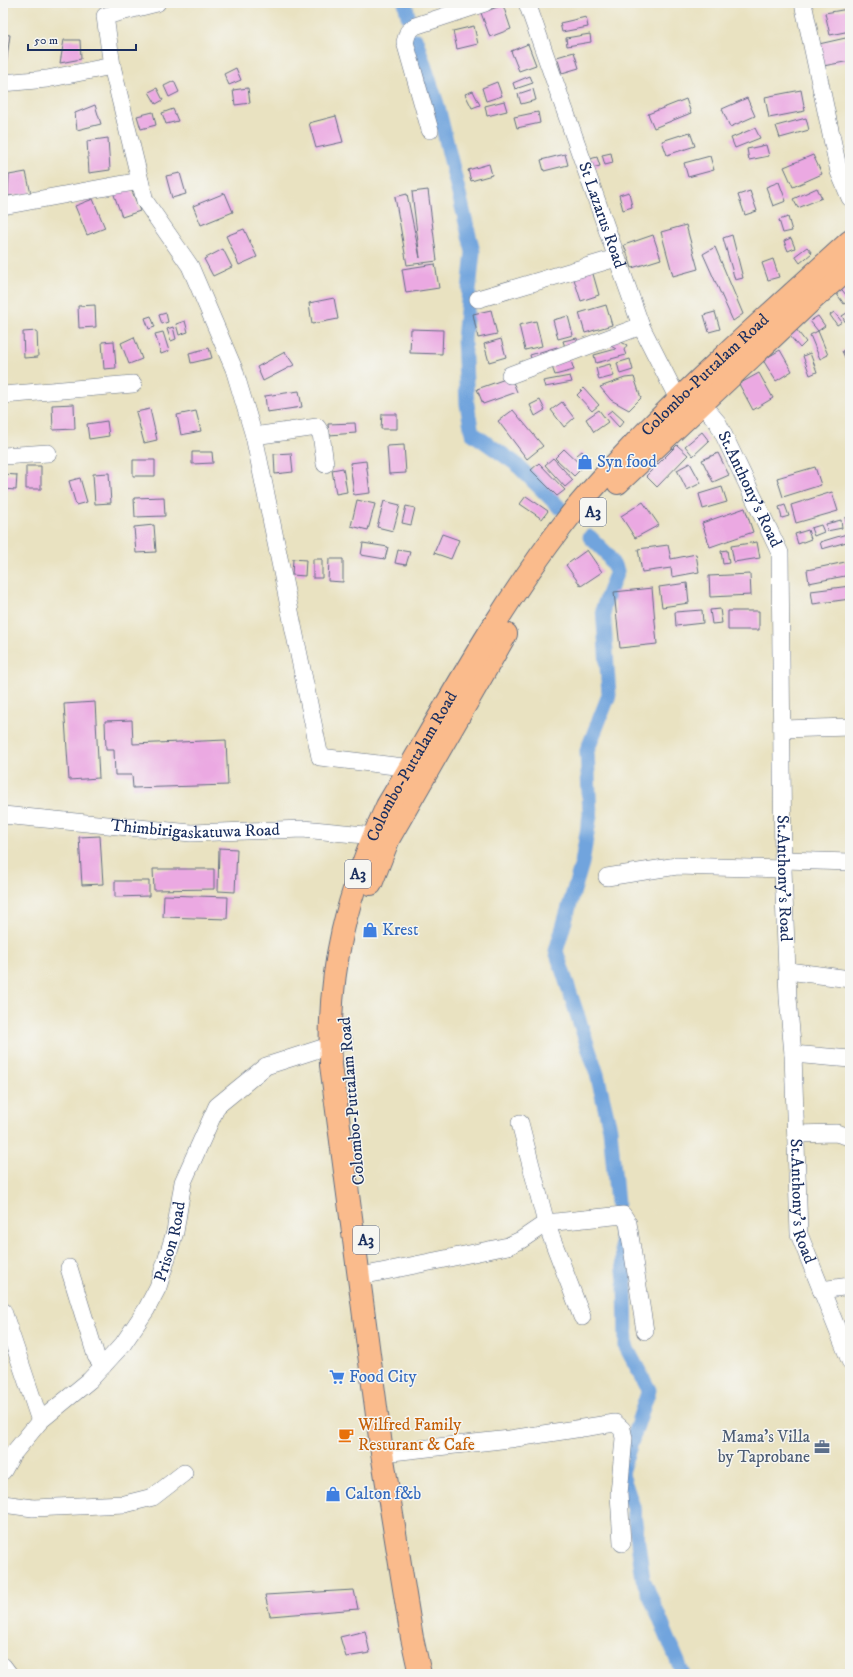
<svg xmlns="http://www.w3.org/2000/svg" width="853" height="1677" viewBox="0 0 853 1677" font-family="'IM FELL DW Pica',serif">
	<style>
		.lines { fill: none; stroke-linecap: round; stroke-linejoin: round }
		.canal { stroke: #71a4dd; stroke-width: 15 }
		.building { fill: #eba9e2 }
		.street-casing { stroke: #636e81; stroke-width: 18 }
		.highway-casing { stroke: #636e81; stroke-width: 24 }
		.street { stroke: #fff; stroke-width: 17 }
		.highway { stroke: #fabb8c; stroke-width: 22 }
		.labels { text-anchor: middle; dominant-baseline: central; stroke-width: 3; stroke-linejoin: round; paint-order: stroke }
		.shield { fill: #f6f6f2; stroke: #5d6b8a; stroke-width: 1 }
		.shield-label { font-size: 16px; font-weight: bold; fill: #1b2f5e }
		.street-label { font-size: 17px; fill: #1b2f5e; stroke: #f6f6f2 }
		.shop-label { font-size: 17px; fill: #366cbe; stroke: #f6f6f2; text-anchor: start }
		.food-label { font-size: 17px; fill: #c56008; stroke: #f6f6f2; text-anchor: start }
		.service-label { font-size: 17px; fill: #4e5e75; stroke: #f6f6f2; text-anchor: end }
	</style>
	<rect width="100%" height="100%" fill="#f6f6f2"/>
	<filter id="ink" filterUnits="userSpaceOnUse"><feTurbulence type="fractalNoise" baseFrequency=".025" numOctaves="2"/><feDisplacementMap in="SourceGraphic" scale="8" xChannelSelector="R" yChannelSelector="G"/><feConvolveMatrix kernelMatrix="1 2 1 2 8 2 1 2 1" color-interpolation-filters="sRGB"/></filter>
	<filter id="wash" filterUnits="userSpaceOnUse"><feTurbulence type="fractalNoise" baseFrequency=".012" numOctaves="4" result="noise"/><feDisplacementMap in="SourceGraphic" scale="16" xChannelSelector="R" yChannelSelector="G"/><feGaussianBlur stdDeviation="0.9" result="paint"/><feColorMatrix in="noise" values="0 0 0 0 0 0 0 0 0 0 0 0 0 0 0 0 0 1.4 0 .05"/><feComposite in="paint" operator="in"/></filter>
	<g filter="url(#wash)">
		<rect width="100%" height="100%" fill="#e9e2c1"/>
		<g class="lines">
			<path class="canal" d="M405,3L408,16
				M416,40L438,107L473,252L464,339L467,404L472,433L515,463L559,507
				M590,537L606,553L617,571L603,608L609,695L587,751L590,815L582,863L556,951L597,1074L610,1129L617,1203
				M620,1227L625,1281L626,1347L649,1390L621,1472L633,1507L643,1579L683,1674"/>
		</g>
		<g id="blocks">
			<path class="building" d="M503,5L511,29L490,37L481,13Z
				M848,9L850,31L830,35L825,13Z
				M586,17L588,27L562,32L560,23Z
				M474,26L478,44L457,49L453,31Z
				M3,34L10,35L6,65H3Z
				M590,34L591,42L567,46L566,38Z
				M850,37V61L823,66L819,44Z
				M64,40H80L81,59L60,63Z
				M528,44L536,65L519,71L511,51Z
				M574,52L579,68L562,73L557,57Z
				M236,68L241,80L229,85L224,74Z
				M530,76L533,83L515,89L513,83Z
				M174,81L179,92L169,97L164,86Z
				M497,82L502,96L486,101L482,88Z
				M157,88L163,100L156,104L149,92Z
				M248,88L250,103L235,105L233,90Z
				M533,89L536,100L521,104L518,94Z
				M801,90L805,111L769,118L765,97Z
				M473,91L480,105L472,108L465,94Z
				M747,98L755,116L730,127L722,109Z
				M686,99L691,113L654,128L648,114Z
				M504,101L507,111L487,116L485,106Z
				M95,105L101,124L77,130L75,113Z
				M173,109L178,121L166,124L162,113Z
				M153,112L156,125L141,129L137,116Z
				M538,112L540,123L517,128L514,117Z
				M336,116L343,142L316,148L309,123Z
				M806,118L809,130L780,138L776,126Z
				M3,127L7,140L3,142Z
				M755,128L760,138L735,148L731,138Z
				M690,132L695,146L667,155L662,141Z
				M108,138L110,170L89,173L87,141Z
				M766,145L769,156L749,160L747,149Z
				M611,153L613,163L605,165L602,155Z
				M565,154L568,165L544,171L541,160Z
				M813,155L822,174L793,187L784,167Z
				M710,156L714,170L688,177L684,163Z
				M597,157L600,166L592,168L590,159Z
				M489,164L492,175L471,181L468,170Z
				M26,172L31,194L8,196L9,175Z
				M180,173L186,194L172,198L166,176Z
				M779,182L786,201L773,206L766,187Z
				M130,186L140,211L122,217L113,192Z
				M817,188L822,198L798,208L793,199Z
				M428,190L437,261L407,265L395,197L407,194L420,258L412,192Z
				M750,191L757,211L745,215L738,195Z
				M629,192L632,207L623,210L619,195Z
				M225,193L233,212L201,225L193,206Z
				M93,199L105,228L87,235L75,206Z
				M788,217L792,231L783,233L779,220Z
				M686,225L698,269L673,276L661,232Z
				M244,229L257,257L239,265L226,236Z
				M653,235L661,259L632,268L624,245Z
				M732,235L743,278L735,280L723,238Z
				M791,238L795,248L788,251L784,241Z
				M715,247L743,314L733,321L703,254Z
				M807,247L812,253L800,263L795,256Z
				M223,249L232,267L213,276L204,259Z
				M773,259L779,277L768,280L762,263Z
				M435,264L439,288L406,293L402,269Z
				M591,267L599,295L581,301L572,273Z
				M839,286L850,300L844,304L834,290Z
				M334,298L338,319L312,324L309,303Z
				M95,305L96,327L79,328L78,306Z
				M606,305L612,325L585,333L579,313Z
				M491,310L497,334L478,338L473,314Z
				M850,311V323L847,325L842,316Z
				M715,312L720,329L709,332L704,315Z
				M834,312L842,322L837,325L830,315Z
				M166,313L168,322L162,324L159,315Z
				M151,316L155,327L149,329L145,318Z
				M568,316L573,335L558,339L553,320Z
				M818,316L825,326L818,331L810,321Z
				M185,321L188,332L179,335L176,324Z
				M536,321L542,346L525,350L519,325Z
				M792,324L806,342L800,348L785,330Z
				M173,327L176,339L171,341L167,329Z
				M411,329L443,330L442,354L410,353Z
				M37,331L38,357L24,358L23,332Z
				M818,331L828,355L820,359L810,335Z
				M163,332L169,351L161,354L155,334Z
				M134,337L142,359L129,364L121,343Z
				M577,338L578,344L565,347L563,341Z
				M613,338L627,345L624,350L626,355L596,363L594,355L616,349L609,345Z
				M501,339L506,357L489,362L484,344Z
				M114,341L116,368L104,369L102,342Z
				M557,347L559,355L532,363L530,355Z
				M209,348L212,358L191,363L189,353Z
				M848,349L850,353L849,366L842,351Z
				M780,350L792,371L776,381L763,360Z
				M285,352L294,365L263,381L257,367Z
				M810,353L817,372L810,375L803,356Z
				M570,358L574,370L555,375L551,364Z
				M630,359L633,370L620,374L617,363Z
				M610,364L614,376L599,380L596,368Z
				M759,373L773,398L753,410L739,384Z
				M570,376L572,382L545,387L543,381Z
				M511,377L517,392L483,404L477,389Z
				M634,377L641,398L629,410L611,400L600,387L625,378Z
				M584,388L599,405L592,411L577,395Z
				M299,391L302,407L267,412L265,396Z
				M540,400L545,410L535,416L530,405Z
				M562,402L574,418L564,427L551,410Z
				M74,404L75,429L53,430L52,405Z
				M150,409L157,440L144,443L136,412Z
				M513,410L543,446L527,459L498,421Z
				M599,410L608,422L594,432L586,419Z
				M612,410L624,421L619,427L607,414Z
				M196,411L201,431L181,435L177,415Z
				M382,414H397V429H381Z
				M107,421L109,436L89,439L87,424Z
				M355,423L356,433L329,435L328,424Z
				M702,432L709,441L693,456L685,446Z
				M404,445L406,473L389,474L387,446Z
				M677,445L688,455L657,487L646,476Z
				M564,449L583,467L574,476L555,458Z
				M582,451L590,460L585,464L577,455Z
				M192,452H212L213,463L192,464Z
				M291,453L293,472L275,474L274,454Z
				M718,453L729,475L713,482L702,460Z
				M553,458L573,480L565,487L545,465Z
				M133,460H155V476H133Z
				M366,461L370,493L354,495L350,463Z
				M539,463L565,490L557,496L531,470Z
				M690,463L701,483L687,490L677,470Z
				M26,466H41V489H26Z
				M815,467L821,485L783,497L777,478Z
				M343,468L347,492L336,494L332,470Z
				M109,473L111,503L95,504L93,474Z
				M3,474L17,475L16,490L3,489Z
				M80,478L87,502L76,505L69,481Z
				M722,487L727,502L703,509L699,494Z
				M832,492L838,511L796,523L791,505Z
				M526,496L548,511L542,519L520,504Z
				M164,497L165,516L135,517L134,498Z
				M357,500L375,504L368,530L351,526Z
				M384,501L400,505L393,531L377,527Z
				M643,502L659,525L635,538L621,516Z
				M785,505L789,516L782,518L779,507Z
				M406,506L415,508L411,525L402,523Z
				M745,508L753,532L710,547L702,523Z
				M850,517V524L847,525L845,518Z
				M841,520L842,528L827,531L826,524Z
				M154,525L156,552L136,553L134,527Z
				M821,525L824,532L814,536L811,528Z
				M808,530L811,539L798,544L795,534Z
				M850,533V541L822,549L820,542Z
				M442,534L459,540L451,559L434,553Z
				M757,542L760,558L734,562L731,546Z
				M363,543L388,547L385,559L361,555Z
				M668,545L671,559L696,554L699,572L672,577L671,568L642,572L638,549Z
				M398,550L410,552L406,565L395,563Z
				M587,550L602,572L581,586L566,565Z
				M727,550L729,563L723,564L721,551Z
				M293,559L306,560L305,576L292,575Z
				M313,559H322V578H313Z
				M329,559H343V582L328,581Z
				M850,561V575L809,583L807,570Z
				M750,574L751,595L710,597L709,576Z
				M687,583L689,603L662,607L659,587Z
				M850,586V599L813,604L811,591Z
				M652,588L657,644L620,648L614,592Z
				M720,609L722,623L712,624L710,610Z
				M702,610L703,623L676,626L675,612Z
				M728,611H759V630H728Z
				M95,702L99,778L69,780L64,704Z
				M132,720L133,744L226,740L228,785L133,788L132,775H115L114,750H106L105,721Z
				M100,836L103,884L82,885L79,837Z
				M219,848L237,849L235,892L218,891Z
				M153,869H214V889L154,890Z
				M115,881H149V896L115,897Z
				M164,895L228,897L227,919L163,917Z
				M354,1590L358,1609L270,1616L265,1595Z
				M365,1631L370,1653L346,1657L340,1637Z"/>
		</g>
	</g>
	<g filter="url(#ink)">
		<use href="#blocks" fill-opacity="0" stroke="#636e81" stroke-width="1"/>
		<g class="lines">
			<defs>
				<g id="street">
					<path d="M157,3L105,16L112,66L145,201L190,266L234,369L254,436L320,757L420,769"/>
					<path id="s1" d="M527,3L641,326L678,399L702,404L718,423L780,553L783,869L788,998L793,1054L799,1234L850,1361"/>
					<path d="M803,3L839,172L850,198"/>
					<path d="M3,83L47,79L112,66"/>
					<path d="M430,130L405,42L408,32L415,26L485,3"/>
					<path d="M3,206L140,181"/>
					<path d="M478,299L616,258"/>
					<path d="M510,375L641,326"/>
					<path d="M3,395L133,384"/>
					<path d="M254,436L317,427L321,433L325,464"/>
					<path d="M3,456L48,453"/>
					<path d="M782,729L850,727"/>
					<path id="s2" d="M3,815L191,833L303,829L385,837"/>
					<path d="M784,860L850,862"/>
					<path d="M607,877L677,866L783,869"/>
					<path d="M788,971L850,979"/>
					<path d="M793,1054L850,1059"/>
					<path d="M520,1123L546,1223L623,1215L628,1223L645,1331"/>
					<path d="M796,1134L836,1133L850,1137"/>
					<path d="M69,1268L96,1356L103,1366"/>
					<path d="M371,1274L508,1246L521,1240L546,1223L582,1317"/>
					<path d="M821,1290L850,1286"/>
					<path d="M3,1311L40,1421"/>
					<path d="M392,1452L510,1439L615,1423L622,1429L624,1438L619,1494L622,1543"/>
					<path id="s3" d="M3,1471L12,1455L40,1421L90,1380L123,1344L146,1310L158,1287L175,1232L183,1182L217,1106L266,1066L344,1041"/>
					<path d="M3,1504L33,1508L125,1504L153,1497L184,1473"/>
					<path d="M3,1666L9,1674"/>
				</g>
				<g id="highway">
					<path d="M618,483L812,300L850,267"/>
					<path d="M371,884L389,838L506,634"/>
					<path id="s4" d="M420,1674L412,1638L382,1453L331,1065C327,969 347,892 387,806C444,710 497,610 566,521C587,493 613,467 637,441C705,371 778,307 850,241"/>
				</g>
			</defs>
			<use href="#street" class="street-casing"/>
			<use href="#highway" class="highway-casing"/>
			<use href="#street" class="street"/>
			<use href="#highway" class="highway"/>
		</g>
	</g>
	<defs>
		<symbol id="shop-bare" viewBox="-9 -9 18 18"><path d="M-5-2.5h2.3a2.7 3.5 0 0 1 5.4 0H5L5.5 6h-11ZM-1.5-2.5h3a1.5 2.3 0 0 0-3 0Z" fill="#3f7fe0" stroke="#f6f6f2" stroke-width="2.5" paint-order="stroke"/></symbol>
		<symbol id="supermarket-bare" viewBox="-9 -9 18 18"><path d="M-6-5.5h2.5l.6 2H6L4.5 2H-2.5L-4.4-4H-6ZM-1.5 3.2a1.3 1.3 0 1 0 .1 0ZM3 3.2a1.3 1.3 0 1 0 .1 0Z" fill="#3f7fe0" stroke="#f6f6f2" stroke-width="2.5" paint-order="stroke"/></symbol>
		<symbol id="cafe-bare" viewBox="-9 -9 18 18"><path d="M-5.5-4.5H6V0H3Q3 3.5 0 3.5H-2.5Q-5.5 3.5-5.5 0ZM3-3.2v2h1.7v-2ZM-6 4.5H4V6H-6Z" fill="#e8710a" stroke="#f6f6f2" stroke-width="2.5" paint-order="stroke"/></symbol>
		<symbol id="office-bare" viewBox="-9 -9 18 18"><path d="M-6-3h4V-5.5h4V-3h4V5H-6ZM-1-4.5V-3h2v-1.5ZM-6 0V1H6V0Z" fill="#5c6f8a" stroke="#f6f6f2" stroke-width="2.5" paint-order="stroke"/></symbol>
	</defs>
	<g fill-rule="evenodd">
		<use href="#shop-bare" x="574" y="451" width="22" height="22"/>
		<use href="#shop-bare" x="359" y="919" width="22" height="22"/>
		<use href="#supermarket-bare" x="326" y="1366" width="22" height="22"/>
		<use href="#cafe-bare" x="335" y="1424" width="22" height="22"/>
		<use href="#office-bare" x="811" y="1436" width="22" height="22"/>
		<use href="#shop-bare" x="322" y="1483" width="22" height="22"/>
	</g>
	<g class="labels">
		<g class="shield">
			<rect x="580" y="498" width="26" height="28" rx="3"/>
			<rect x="345" y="860" width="26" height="28" rx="3"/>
			<rect x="353" y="1226" width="26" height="28" rx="3"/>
		</g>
		<g class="shield-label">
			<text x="593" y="512">A3</text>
			<text x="358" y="874">A3</text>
			<text x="366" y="1240">A3</text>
		</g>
		<g class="street-label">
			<text stroke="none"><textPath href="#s1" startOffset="225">St Lazarus Road</textPath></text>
			<text stroke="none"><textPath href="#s4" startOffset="1422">Colombo-Puttalam Road</textPath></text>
			<text stroke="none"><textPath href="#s1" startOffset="547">St.Anthony's Road</textPath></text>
			<text stroke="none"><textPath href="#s4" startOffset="930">Colombo-Puttalam Road</textPath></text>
			<text stroke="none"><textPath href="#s2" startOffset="193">Thimbirigaskatuwa Road</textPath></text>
			<text stroke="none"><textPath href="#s1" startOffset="943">St.Anthony's Road</textPath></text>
			<text transform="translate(352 1101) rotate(-95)">Colombo-Puttalam Road</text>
			<text stroke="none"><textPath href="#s1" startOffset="1267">St.Anthony's Road</textPath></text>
			<text stroke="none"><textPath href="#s3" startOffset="290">Prison Road</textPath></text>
		</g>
		<g class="shop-label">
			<text x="597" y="462">Syn food</text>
			<text x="382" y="930">Krest</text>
			<text x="349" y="1377">Food City</text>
			<text x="345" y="1494">Calton f&amp;b</text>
		</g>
		<g class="food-label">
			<text x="358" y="1425">Wilfred Family<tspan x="358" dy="20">Resturant &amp; Cafe</tspan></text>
		</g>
		<g class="service-label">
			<text x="810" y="1437">Mama's Villa<tspan x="810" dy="20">by Taprobane</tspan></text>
		</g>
	</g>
	<rect width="853" height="1677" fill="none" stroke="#f6f6f2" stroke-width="16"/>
	<path d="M28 44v6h108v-6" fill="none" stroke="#1b2f5e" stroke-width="2"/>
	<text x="34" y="44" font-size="12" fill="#1b2f5e" stroke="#f6f6f2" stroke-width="3" paint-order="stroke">50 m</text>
</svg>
